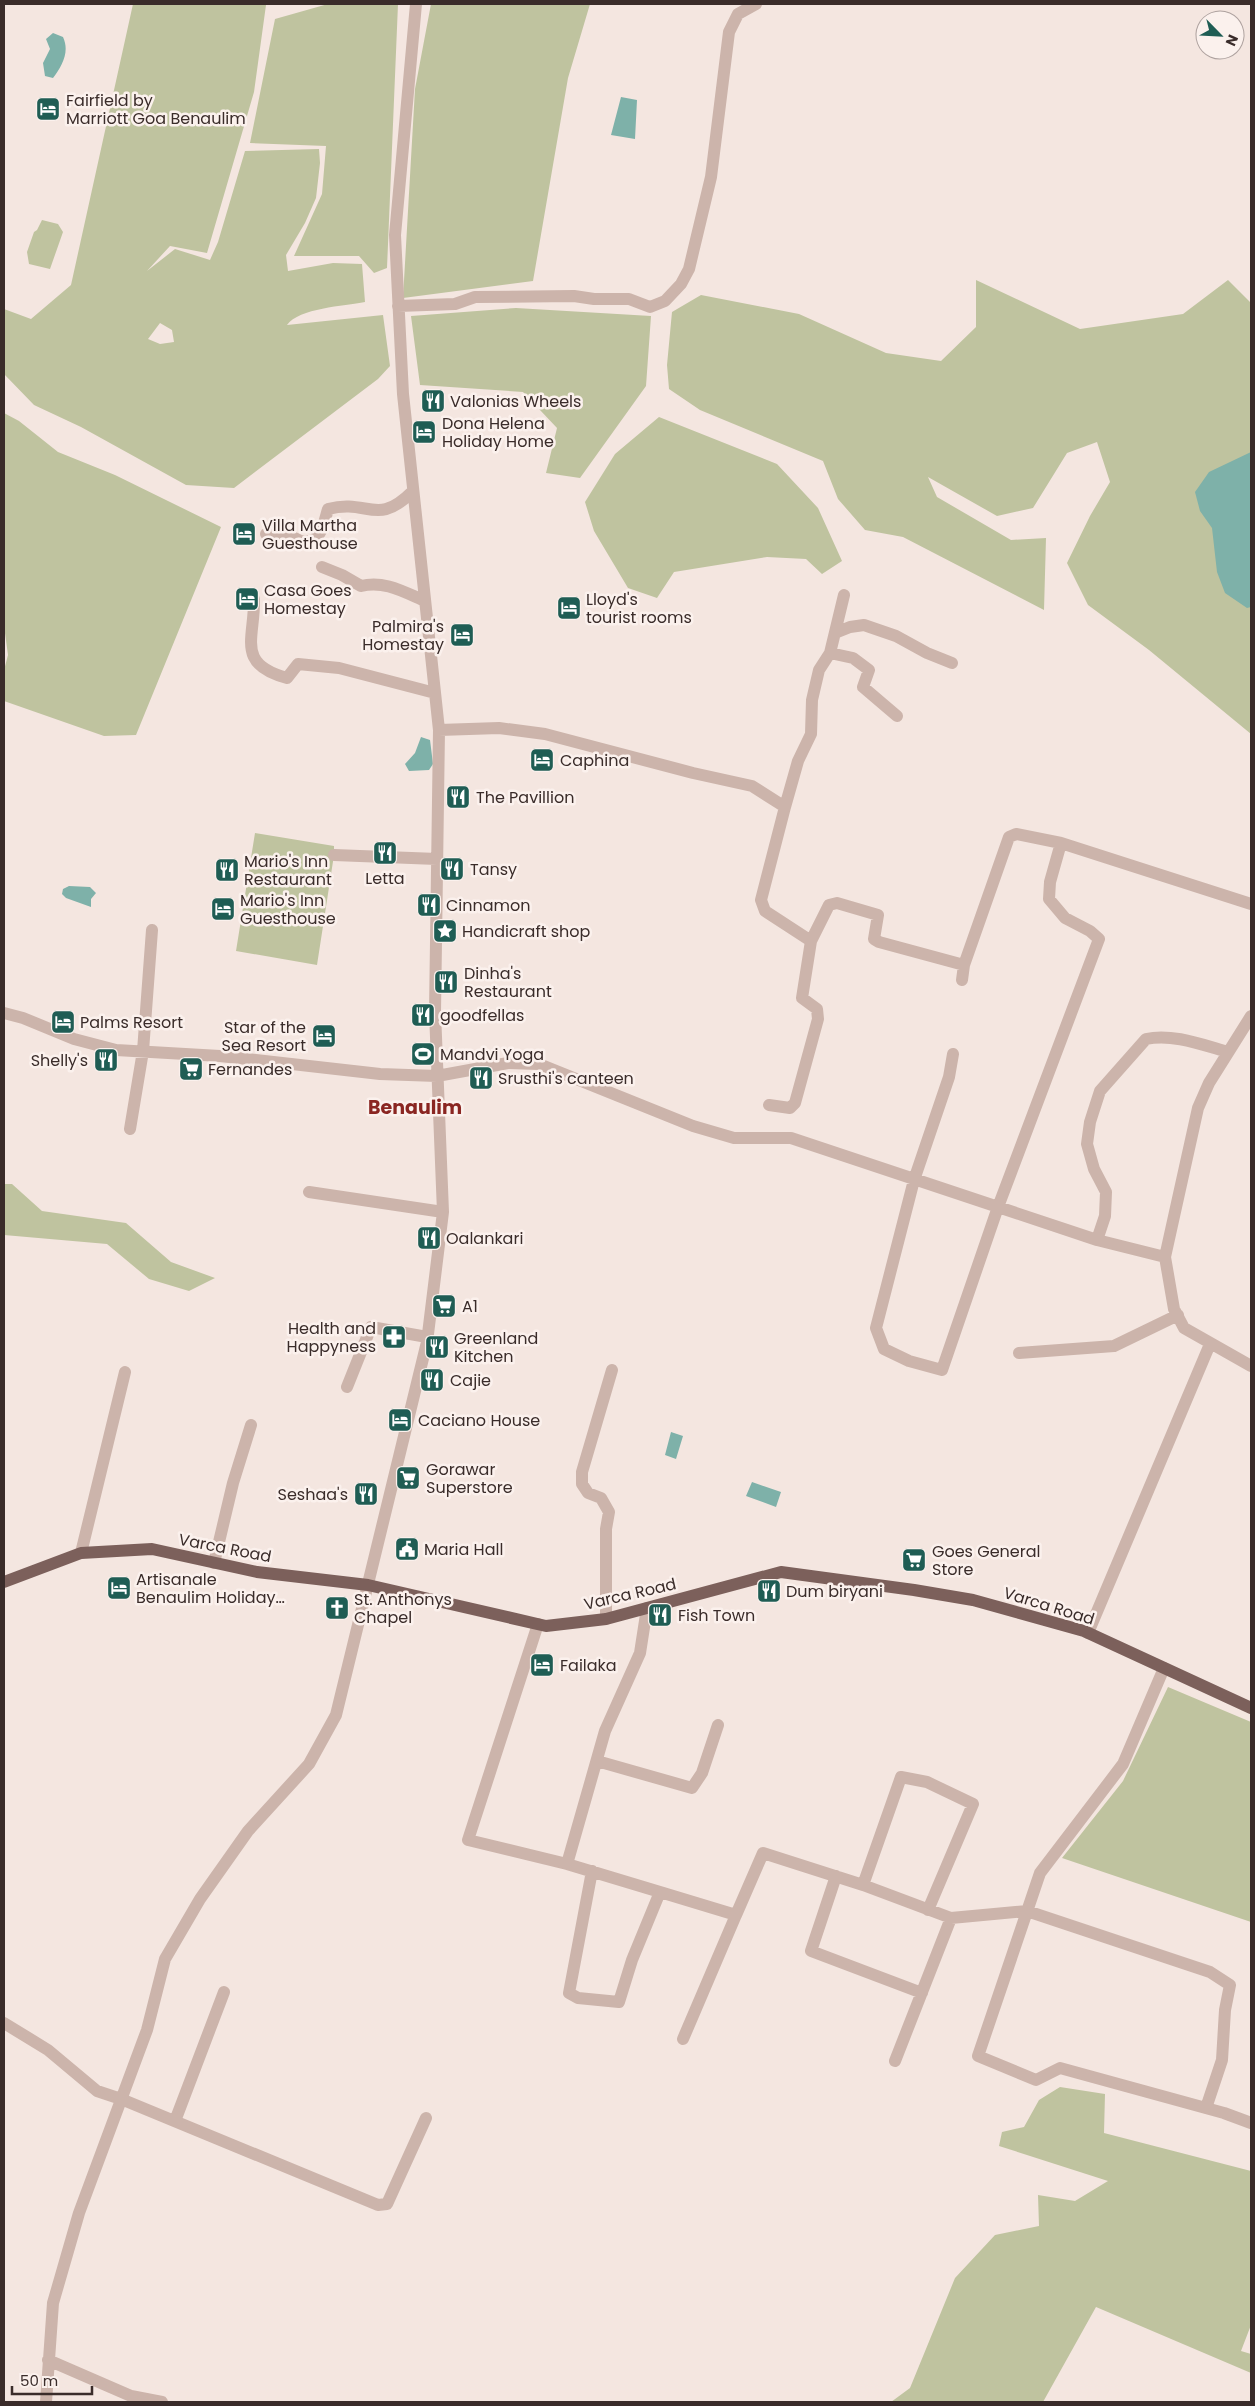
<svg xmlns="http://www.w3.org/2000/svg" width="1255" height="2406" viewBox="0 0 1255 2406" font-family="Poppins,sans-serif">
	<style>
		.green { fill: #bfc39f; fill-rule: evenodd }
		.water { fill: #7eb1a9 }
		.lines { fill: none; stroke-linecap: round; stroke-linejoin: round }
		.minor { stroke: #ccb4ab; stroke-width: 12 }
		.major { stroke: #7c605b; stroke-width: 12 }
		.labels { text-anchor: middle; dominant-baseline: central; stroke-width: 5; stroke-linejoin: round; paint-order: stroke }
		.poi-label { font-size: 16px; fill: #3a2c2a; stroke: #fbf1ed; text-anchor: start }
		.street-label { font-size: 16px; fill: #3a2c2a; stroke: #fbf1ed }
		.quarter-label { font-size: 19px; font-weight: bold; fill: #8a2622; stroke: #fbf1ed }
	</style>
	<rect width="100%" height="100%" fill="#f4e6e0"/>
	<path class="green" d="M133,4L266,5L254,92L207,253L170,246L147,271L175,249L210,260L218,242L245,151L319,149L320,163L316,198L305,223L286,255L288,271L333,263L362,264L365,302C344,306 299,308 287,325L383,315L390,366L378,379L234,488L186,485L81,427L34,405L4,374V309L31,319L71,285ZM160,323L172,330L174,342L160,344L148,339Z
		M328,4H398L387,268L374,273L359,256H294L322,194L326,146L250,143L275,19Z
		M431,4H590L568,78L533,281L403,298L415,89Z
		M42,220L58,224L63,232L50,269L29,264L27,252L34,232L37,230Z
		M976,280L1080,329L1183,314L1228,280L1251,303V734L1149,650L1088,605L1067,563L1090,516L1110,482L1097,442L1067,453L1033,508L997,516L928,477L937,497L1011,540L1046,538L1044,610L903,537L865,530L838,499L823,461L700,410L669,389L667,365L672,312L701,295L799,314L886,353L941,361L976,327Z
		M516,308L651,316L646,386L580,478L546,473L557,428L523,392L420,385L411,316Z
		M4,413L19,421L58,452L115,475L221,527L136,735L104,736L4,701V670L8,655L4,626Z
		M659,417L777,464L818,508L842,561L822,574L806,559L767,557L674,572L657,598L628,588L594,531L585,502L615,454Z
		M255,833L334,846V855L317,965L236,951Z
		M4,1184H12L42,1211L126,1223L171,1262L215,1278L189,1291L149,1279L107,1244L4,1235Z
		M1168,1687L1251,1722V1922L1062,1858L1123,1781Z
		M1060,2087L1105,2094L1104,2133L1251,2171V2325L1241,2351L1251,2354V2373L1096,2307L1043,2402H891L910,2388L955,2278L995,2235L1039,2226L1038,2195L1075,2201L1108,2181L999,2146L1002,2132L1024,2127L1039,2100Z"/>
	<path class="water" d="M53,33L63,37C70,52 62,66 53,78L45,76L43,63L50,49L46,39Z
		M621,97L637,100L635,139L611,135Z
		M1251,452V607L1247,608L1225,593L1217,572L1212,528L1200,511L1195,492L1209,472Z
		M421,737L430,740L433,764L429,770L409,771L405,764L415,753Z
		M69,886L90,887L96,893L91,899V907L66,898L62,894L63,889Z
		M671,1432L683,1436L676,1459L665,1455Z
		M752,1482L781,1492L776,1507L746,1496Z"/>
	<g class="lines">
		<path class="minor" d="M398,306L455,304L475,297L574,296L594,299H629L650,307L665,301L681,284L689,269L711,177L729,32L738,14L756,4
			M266,534C274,534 283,534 290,536C294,537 297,540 301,541C321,546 324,522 328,509C369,498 376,528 413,491
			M322,567L342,575L361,586C384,580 404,592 425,601
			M254,599C255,638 235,664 287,678L298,664L339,668L435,693
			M835,633L850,627L864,625L896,636L927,653L952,663
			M830,653L853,658L869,670L863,687L897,716
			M439,730L499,728L545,734L693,773L752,786L785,807L761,900L765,911L811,941L802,998L817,1009L818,1019L795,1103L790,1108L769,1105
			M785,807L798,761L811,734L812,700L819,670L830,653L844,595
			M334,855L437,859
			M811,941L829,905L837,903L878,915L874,939L879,942L964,965
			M962,980L964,965L1009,837L1016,834L1061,843
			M4,1013L23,1018L74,1039L116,1050L220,1056L380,1074L437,1076L508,1063L539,1064L693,1126L734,1138H791L1097,1240L1165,1257L1174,1309L1184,1328L1251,1366
			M953,1054L949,1077L914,1180L876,1328L884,1349L909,1361L942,1370L998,1207L1099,939L1090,931L1065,918L1049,899L1050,882L1061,843L1251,904
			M130,1129L143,1051L152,930
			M309,1192L443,1212
			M1097,1240L1105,1216L1106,1192L1094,1169L1087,1144L1090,1122L1100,1091L1146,1039C1172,1033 1203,1045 1228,1052
			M1165,1257L1198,1108L1209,1083L1251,1016
			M1019,1353L1114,1346L1178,1315
			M347,1387L371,1327L427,1337
			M81,1553L125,1372
			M214,1563L233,1483L251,1425
			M647,1608L640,1653L605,1731L567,1864L660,1892
			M606,1619V1529L609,1512L601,1498L588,1493L582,1484V1472L612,1370
			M538,1624L468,1840L567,1864
			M1088,1633L1210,1344
			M1164,1668L1123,1764L1040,1873L978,2056L1036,2080L1060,2068L1224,2113L1251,2123
			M597,1761L692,1788L702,1773L718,1725
			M592,1871L569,1993L578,1998L619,2002L632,1960L660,1892L736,1915L763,1853L863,1885
			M836,1876L811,1951L922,1993
			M951,1918L1027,1911L1210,1972L1230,1985L1225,2010L1222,2060L1206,2108
			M4,2023L48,2050L97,2091L121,2099L378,2205L387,2204L426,2118
			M683,2039L736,1915
			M895,2061L951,1918L863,1885L901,1777L927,1782L973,1804L928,1910
			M175,2121L224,1992
			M48,2360L131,2396L162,2402
			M46,2402L53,2303L79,2213L147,2030L165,1959L200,1899L248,1831L309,1764L336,1715L427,1342L443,1212L435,1012L439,730L403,394L395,235L416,4"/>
		<path class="major" d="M4,1582L81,1553L152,1549L257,1572L368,1585L546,1626L606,1619L781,1572L914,1590L973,1600L1084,1631L1251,1708"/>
	</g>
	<defs>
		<symbol id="hotel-square" viewBox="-11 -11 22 22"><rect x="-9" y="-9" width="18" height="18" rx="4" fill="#1f5d54" stroke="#fbf1ed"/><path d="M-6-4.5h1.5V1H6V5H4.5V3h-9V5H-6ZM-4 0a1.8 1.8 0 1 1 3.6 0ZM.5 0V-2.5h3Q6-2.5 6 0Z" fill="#fff"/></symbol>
		<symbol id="restaurant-square" viewBox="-11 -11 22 22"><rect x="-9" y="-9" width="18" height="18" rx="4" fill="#1f5d54" stroke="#fbf1ed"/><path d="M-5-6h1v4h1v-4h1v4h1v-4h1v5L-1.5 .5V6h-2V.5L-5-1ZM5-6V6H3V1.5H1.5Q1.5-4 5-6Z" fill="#fff"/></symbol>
		<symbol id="sight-square" viewBox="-11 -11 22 22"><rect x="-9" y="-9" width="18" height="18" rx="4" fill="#1f5d54" stroke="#fbf1ed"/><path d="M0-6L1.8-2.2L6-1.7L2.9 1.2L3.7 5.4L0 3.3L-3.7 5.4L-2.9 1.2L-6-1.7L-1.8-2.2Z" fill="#fff"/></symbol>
		<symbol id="stadium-square" viewBox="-11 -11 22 22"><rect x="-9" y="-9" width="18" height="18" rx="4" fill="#1f5d54" stroke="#fbf1ed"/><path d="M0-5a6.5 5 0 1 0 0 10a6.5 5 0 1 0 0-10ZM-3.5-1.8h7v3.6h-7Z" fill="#fff"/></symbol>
		<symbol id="supermarket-square" viewBox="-11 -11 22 22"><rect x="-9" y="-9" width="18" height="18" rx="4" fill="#1f5d54" stroke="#fbf1ed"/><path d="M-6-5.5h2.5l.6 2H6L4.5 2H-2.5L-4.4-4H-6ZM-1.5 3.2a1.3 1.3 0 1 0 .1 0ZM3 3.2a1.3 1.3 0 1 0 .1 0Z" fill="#fff"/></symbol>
		<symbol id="pharmacy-square" viewBox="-11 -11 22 22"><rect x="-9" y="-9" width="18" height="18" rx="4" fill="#1f5d54" stroke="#fbf1ed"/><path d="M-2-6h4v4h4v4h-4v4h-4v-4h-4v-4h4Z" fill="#fff"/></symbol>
		<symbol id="civic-square" viewBox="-11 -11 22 22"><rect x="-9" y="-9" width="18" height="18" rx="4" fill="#1f5d54" stroke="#fbf1ed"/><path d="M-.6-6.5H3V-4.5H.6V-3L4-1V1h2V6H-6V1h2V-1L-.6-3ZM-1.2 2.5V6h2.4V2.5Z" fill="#fff"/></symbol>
		<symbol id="church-square" viewBox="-11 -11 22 22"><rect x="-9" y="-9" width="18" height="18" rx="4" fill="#1f5d54" stroke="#fbf1ed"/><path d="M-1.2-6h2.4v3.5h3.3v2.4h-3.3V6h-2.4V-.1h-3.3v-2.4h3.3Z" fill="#fff"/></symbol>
	</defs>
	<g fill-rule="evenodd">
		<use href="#hotel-square" x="34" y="95" width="28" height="28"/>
		<use href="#restaurant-square" x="419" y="387" width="28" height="28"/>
		<use href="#hotel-square" x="410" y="418" width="28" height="28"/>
		<use href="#hotel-square" x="230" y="520" width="28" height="28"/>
		<use href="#hotel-square" x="233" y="585" width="28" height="28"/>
		<use href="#hotel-square" x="555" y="594" width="28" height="28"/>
		<use href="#hotel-square" x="448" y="621" width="28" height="28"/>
		<use href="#hotel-square" x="528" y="746" width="28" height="28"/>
		<use href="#restaurant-square" x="444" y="783" width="28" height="28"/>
		<use href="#restaurant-square" x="371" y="839" width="28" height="28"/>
		<use href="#restaurant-square" x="438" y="855" width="28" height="28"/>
		<use href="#restaurant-square" x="213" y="856" width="28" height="28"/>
		<use href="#restaurant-square" x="415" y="891" width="28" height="28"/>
		<use href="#hotel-square" x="209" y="895" width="28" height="28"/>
		<use href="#sight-square" x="431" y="917" width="28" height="28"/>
		<use href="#restaurant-square" x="432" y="968" width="28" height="28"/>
		<use href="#restaurant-square" x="409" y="1001" width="28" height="28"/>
		<use href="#hotel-square" x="49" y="1008" width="28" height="28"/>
		<use href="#hotel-square" x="310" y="1022" width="28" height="28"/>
		<use href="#stadium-square" x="409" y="1040" width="28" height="28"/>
		<use href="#restaurant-square" x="92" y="1046" width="28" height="28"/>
		<use href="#supermarket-square" x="177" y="1055" width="28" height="28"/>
		<use href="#restaurant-square" x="467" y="1064" width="28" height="28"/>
		<use href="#restaurant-square" x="415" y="1224" width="28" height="28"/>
		<use href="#supermarket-square" x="430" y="1292" width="28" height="28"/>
		<use href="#pharmacy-square" x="380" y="1323" width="28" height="28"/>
		<use href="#restaurant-square" x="423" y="1333" width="28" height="28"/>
		<use href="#restaurant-square" x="418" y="1366" width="28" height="28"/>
		<use href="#hotel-square" x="386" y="1406" width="28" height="28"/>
		<use href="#supermarket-square" x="394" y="1464" width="28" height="28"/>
		<use href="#restaurant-square" x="352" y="1480" width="28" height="28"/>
		<use href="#civic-square" x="393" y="1535" width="28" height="28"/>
		<use href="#supermarket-square" x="900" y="1546" width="28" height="28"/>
		<use href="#hotel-square" x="105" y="1574" width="28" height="28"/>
		<use href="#restaurant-square" x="755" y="1577" width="28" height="28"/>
		<use href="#church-square" x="323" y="1594" width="28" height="28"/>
		<use href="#restaurant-square" x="646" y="1601" width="28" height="28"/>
		<use href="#hotel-square" x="528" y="1651" width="28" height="28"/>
	</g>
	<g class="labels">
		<g class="poi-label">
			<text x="66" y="100">Fairfield by<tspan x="66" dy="18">Marriott Goa Benaulim</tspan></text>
			<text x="450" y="401">Valonias Wheels</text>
			<text x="442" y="423">Dona Helena<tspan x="442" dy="18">Holiday Home</tspan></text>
			<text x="262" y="525">Villa Martha<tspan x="262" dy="18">Guesthouse</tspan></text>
			<text x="264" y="590">Casa Goes<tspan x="264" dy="18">Homestay</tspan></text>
			<text x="586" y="599">Lloyd's<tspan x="586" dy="18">tourist rooms</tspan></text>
			<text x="444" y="626" text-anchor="end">Palmira's<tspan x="444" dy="18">Homestay</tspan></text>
			<text x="560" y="760">Caphina</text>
			<text x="476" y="797">The Pavillion</text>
			<text x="244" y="861">Mario's Inn<tspan x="244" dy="18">Restaurant</tspan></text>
			<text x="470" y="869">Tansy</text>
			<text x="385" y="878" text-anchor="middle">Letta</text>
			<text x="240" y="900">Mario's Inn<tspan x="240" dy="18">Guesthouse</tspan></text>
			<text x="446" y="905">Cinnamon</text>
			<text x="462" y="931">Handicraft shop</text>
			<text x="464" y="973">Dinha's<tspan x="464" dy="18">Restaurant</tspan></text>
			<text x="440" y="1015">goodfellas</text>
			<text x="80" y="1022">Palms Resort</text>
			<text x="306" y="1027" text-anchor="end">Star of the<tspan x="306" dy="18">Sea Resort</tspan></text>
			<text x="440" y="1054">Mandvi Yoga</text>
			<text x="88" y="1060" text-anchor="end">Shelly's</text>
			<text x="208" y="1069">Fernandes</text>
			<text x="498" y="1078">Srusthi's canteen</text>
			<text x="446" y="1238">Oalankari</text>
			<text x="462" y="1306">A1</text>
			<text x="376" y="1328" text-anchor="end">Health and<tspan x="376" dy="18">Happyness</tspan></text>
			<text x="454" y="1338">Greenland<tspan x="454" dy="18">Kitchen</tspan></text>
			<text x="450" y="1380">Cajie</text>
			<text x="418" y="1420">Caciano House</text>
			<text x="426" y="1469">Gorawar<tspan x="426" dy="18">Superstore</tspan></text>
			<text x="348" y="1494" text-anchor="end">Seshaa's</text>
			<text x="424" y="1549">Maria Hall</text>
			<text x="932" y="1551">Goes General<tspan x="932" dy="18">Store</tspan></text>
			<text x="136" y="1579">Artisanale<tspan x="136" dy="18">Benaulim Holiday…</tspan></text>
			<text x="786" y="1591">Dum biryani</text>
			<text x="354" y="1599">St. Anthonys<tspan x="354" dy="18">Chapel</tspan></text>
			<text x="678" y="1615">Fish Town</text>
			<text x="560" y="1665">Failaka</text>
		</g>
		<g class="street-label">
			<text transform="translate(225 1548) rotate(11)">Varca Road</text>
			<text transform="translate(630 1594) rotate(-13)">Varca Road</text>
			<text transform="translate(1049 1606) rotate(17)">Varca Road</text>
		</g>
		<g class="quarter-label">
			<text x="415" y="1107">Benaulim</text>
		</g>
	</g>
	<rect width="1255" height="2406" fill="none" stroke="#3a2c2a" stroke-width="10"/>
	<g transform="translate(1220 35) rotate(114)"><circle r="24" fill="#fbf1ed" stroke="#aea29f"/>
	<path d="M0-4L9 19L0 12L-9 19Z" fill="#1f5d54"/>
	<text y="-8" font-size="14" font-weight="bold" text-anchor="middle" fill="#3a2c2a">N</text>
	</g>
	<path d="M12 2386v8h80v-8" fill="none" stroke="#3a2c2a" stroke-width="2.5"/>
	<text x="20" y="2386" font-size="15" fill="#3a2c2a" stroke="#fbf1ed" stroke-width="4" paint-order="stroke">50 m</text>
</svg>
